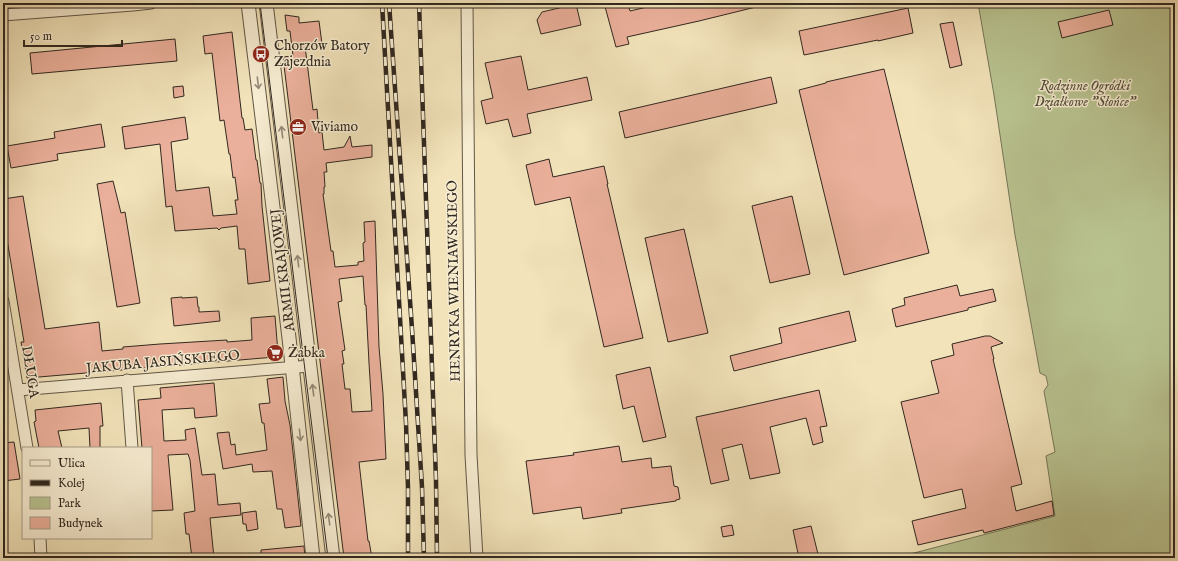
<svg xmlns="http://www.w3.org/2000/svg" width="1178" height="561" viewBox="0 0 1178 561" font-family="'IM FELL English',serif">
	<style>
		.green { fill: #b9c491; stroke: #757658 }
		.building { fill: #ebb09b; stroke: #31281f; fill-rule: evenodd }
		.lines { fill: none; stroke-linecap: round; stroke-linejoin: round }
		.minor-casing { stroke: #615746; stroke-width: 13 }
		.tertiary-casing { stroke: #615746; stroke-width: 15 }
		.minor { stroke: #f7edd2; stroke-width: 11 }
		.tertiary { stroke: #f7edd2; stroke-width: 13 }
		.tram { stroke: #31281f; stroke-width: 1 }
		.rail-casing { stroke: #31281f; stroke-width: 4.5 }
		.rail { stroke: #f7edd2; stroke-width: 3; stroke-dasharray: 9; stroke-linecap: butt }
		.oneway { stroke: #948a78 }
		.labels { text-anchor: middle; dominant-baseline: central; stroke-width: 3; stroke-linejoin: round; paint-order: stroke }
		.poi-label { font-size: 14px; fill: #31281f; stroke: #f7edd2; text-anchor: start }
		.park-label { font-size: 14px; font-style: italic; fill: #534f3c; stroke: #f7edd2 }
		.street-label { font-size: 14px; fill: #31281f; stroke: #f7edd2 }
	</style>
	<rect width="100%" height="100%" fill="#f2e3ba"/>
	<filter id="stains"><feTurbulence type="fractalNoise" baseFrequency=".005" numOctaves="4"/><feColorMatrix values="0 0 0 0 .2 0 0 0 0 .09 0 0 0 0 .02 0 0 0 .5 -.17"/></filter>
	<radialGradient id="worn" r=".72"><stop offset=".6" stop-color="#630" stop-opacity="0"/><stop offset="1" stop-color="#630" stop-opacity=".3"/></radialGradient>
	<path class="green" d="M978,3H1175V558H895L1055,516L1046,456L1055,452L1044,391L1048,385L1046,376L1040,373L1015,235L994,95Z"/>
	<path class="building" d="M604,3H628L630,11L664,3H756V7L699,21L627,37L629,44L616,47Z
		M576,4L581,25L541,34L537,20L542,12Z
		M908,8L913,33L878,41V40L804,55L799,31Z
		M1109,10L1113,25L1062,38L1058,22Z
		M285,15L299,17V23L319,21L322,44L305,46L313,110L317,109L319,133L322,132L324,150L344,147L350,136L352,147L372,145V157L326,163L327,172H324L325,187H324V194H323L331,251H333L335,267L358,265V262L364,261L363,243L365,242L364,222L375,221L379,347L383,394L386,459L359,462L368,541H369L372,558H344L283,57L293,56L290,31H287ZM363,276L365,305H366L369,363L372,411L352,412L350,389H345L342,364H344L342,351L345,350L338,302L342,301L339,279Z
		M953,22L962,65L950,68L940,24Z
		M232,32L242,118H243L245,130L252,129L256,160H257L260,183H261L262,206L270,281L248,284L245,249H239L237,226L221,228L219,230L217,228L175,231L172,206L166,207L160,144L125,149L122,127L185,117L188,139L171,142L176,191L209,187L213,216L237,214L235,200H238L235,177L233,178L230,154H229L224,120L220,121L212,53L205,54L203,36Z
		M175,39L177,61L32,74L30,53Z
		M521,56L528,90L587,77L592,100L527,114L531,133L513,137L508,119L486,124L481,101L493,98L485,63Z
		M884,69L929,253L844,275L799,90L826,83V82Z
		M771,77L777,103L625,138L619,112Z
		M183,86L184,96L174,98L173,87Z
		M101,124L105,147L57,154L58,160L11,168L7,146L55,138L54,132Z
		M549,159L553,177L604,166L608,184H607L643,338L604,347L570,197L535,205L526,165Z
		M113,181L121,213L125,212L140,303L117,307L97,184Z
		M23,196L45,329L99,322L102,351L123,349V347L160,344L227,340V342L252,340L251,318L275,316L278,353L275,357L27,378L21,342H24L3,215V199Z
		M792,196L810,274L770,283L752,206Z
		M684,229L708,333L668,342L645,238Z
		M957,285L960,296L993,289L996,301L968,308V310L896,327L892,309L905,305L904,298Z
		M182,297V298L197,297L198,307H199V312L219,311L220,321L174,326L171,298Z
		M849,311L856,341L734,371L730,356L782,343L779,328Z
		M985,336H990L1003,343L991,347L994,359H993L1022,484L1011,487L1016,511L1052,501L1054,515L984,533L983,530L918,545L912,521L966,508L962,489L924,498L901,402L939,393L931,361L954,355L952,344Z
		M650,367L666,437L643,442L634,406L623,409L616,375Z
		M283,377L285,401L290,425L301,526L285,528L282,509H277L272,471L253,472L252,464L223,469L217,433L229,432L231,445L235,444L236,455L267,450L264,423H262L259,404L270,403L267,379Z
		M214,383L217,416L195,418L194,408L162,410L164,441L186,440L185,430L195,428L202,475L215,474L218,505L240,503L241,515L210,518L214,558H192L189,534H186L184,513L195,511L190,460L188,454L168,455L173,510L151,511V448H142L138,400L161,398L160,388Z
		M819,390L827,426L820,427L823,442L813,445L806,418L770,427L780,473L750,479L742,444L722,449L729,480L711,484L696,417L720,412Z
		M101,403L103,426H100V448H90L89,428L58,431L62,448H39L34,422L36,421L35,410Z
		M14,442L20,479L3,481V443Z
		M619,446L622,462L651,458L652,468L671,466L674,486L678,487L680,499L676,500V501L621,509L622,513L583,519L581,507L533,514L526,461L574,455L573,453Z
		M256,511L258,529L247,531L246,524H243L242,513Z
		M732,525L734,535L723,537L721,527Z
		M811,526L819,558H799L793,530Z
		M304,546L305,558H261V550Z"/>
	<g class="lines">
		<defs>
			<path id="minor" d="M467,3L471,455L477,558
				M3,15L133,5L151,3
				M3,301L27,448
				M127,380L132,448
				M18,390L310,366
				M40,538L41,558"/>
			<path id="tertiary" d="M248,3L289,338L313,558
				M266,3L333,558"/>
		</defs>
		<use href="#minor" class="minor-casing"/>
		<use href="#tertiary" class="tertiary-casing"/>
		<use href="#minor" class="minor"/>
		<use href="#tertiary" class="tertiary"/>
		<path class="tram" d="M260,3L328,558"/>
		<defs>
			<path id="rail" d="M382,3L406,423L408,488V558
				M389,3L412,329L422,487L424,558
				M419,3L436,480L437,558"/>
		</defs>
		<use href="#rail" class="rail-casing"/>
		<use href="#rail" class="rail"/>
	</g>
	<defs><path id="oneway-shaft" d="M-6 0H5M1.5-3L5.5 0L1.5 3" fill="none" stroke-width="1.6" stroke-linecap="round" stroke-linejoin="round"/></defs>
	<g class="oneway">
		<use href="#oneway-shaft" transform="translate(258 83) rotate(83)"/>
		<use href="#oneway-shaft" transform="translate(282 132) rotate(-97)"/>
		<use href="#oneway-shaft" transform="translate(298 261) rotate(-97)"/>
		<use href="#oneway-shaft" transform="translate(313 390) rotate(-97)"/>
		<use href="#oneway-shaft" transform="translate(300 435) rotate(84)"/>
		<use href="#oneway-shaft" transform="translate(329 519) rotate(-97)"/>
	</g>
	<defs>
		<symbol id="bus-disc" viewBox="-11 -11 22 22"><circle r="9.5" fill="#8f2418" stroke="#f7edd2"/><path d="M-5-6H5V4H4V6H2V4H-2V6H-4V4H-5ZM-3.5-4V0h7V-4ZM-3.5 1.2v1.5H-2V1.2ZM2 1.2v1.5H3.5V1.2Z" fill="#fff"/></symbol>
		<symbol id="office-disc" viewBox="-11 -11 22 22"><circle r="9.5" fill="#8f2418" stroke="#f7edd2"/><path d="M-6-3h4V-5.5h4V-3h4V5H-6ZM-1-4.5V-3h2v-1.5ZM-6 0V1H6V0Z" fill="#fff"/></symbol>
		<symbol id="supermarket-disc" viewBox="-11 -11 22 22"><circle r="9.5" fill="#8f2418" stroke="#f7edd2"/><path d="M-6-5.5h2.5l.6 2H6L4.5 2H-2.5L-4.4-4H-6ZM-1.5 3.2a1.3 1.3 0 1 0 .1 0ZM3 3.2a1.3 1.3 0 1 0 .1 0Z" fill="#fff"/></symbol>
	</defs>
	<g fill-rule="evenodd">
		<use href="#bus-disc" x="251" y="44" width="20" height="20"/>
		<use href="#office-disc" x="288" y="117" width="20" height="20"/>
		<use href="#supermarket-disc" x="265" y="343" width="20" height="20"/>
	</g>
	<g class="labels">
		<g class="poi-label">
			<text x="274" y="46">Chorzów Batory<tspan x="274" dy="16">Zajezdnia</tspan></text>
			<text x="311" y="127">Viviamo</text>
			<text x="288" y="353">Żabka</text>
		</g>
		<g class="park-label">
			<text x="1085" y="86">Rodzinne Ogródki<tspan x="1085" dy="16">Działkowe "Słońce"</tspan></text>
		</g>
		<g class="street-label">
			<text transform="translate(283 270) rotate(-97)">ARMII KRAJOWEJ</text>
			<text transform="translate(454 281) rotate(-91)">HENRYKA WIENIAWSKIEGO</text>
			<text transform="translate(163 362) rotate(-5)">JAKUBA JASIŃSKIEGO</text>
			<text transform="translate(30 372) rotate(81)">DŁUGA</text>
		</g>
	</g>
	<rect width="1178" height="561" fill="none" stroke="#f2e3ba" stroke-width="16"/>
	<rect x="4" y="4" width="1170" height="553" fill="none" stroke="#31281f" stroke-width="2"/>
	<rect x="8" y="8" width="1162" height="545" fill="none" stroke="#31281f"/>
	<rect x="22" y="447" width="130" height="92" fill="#f7edd2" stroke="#a89e8a"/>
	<rect x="30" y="460" width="20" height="6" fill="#f7edd2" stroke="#a89e8a"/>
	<text x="58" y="467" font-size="12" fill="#31281f">Ulica</text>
	<rect x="30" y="480" width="20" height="6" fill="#31281f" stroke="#a89e8a"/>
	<text x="58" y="487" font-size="12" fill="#31281f">Kolej</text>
	<rect x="30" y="497" width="20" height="12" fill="#b9c491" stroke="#a89e8a"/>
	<text x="58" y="507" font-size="12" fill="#31281f">Park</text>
	<rect x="30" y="517" width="20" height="12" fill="#ebb09b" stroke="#a89e8a"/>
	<text x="58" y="527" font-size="12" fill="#31281f">Budynek</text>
	<path d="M24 40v6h98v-6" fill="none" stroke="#31281f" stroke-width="2"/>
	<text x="30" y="40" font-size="12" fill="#31281f" stroke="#f7edd2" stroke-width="3" paint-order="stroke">50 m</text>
	<rect width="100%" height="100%" filter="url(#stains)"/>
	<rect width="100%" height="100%" fill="url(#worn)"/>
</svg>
